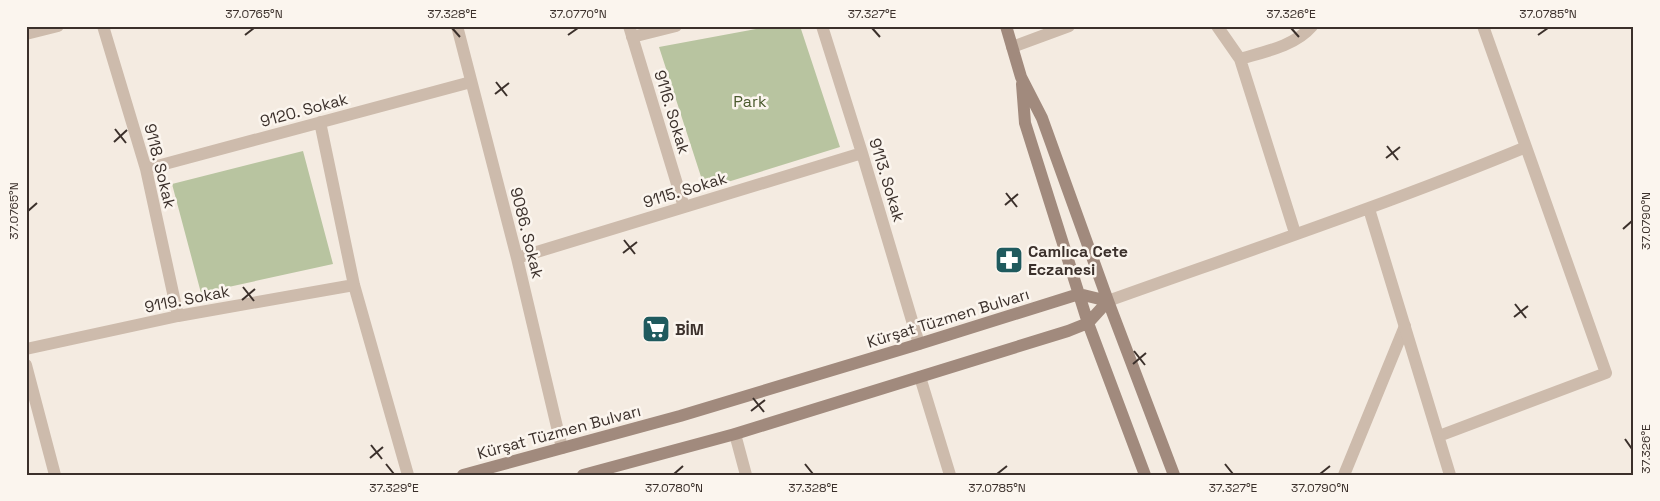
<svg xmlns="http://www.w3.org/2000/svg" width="1660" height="501" viewBox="0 0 1660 501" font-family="'Space Grotesk',sans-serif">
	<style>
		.green { fill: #b8c4a0 }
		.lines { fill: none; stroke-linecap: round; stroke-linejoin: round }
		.lane { stroke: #cdbbac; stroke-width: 12 }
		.street { stroke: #cdbbac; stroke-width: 12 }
		.secondary { stroke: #a18a7d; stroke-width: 12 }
		.ticks { fill: none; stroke: #3b302b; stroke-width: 2 }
		.labels { text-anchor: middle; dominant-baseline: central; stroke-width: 5; stroke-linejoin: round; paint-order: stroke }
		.park-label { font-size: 16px; fill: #4a5a2e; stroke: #fbf5ee }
		.street-label { font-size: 16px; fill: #3b302b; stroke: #fbf5ee }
		.poi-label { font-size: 16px; font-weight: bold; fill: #3b302b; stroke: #fbf5ee; text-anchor: start }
		.neatline { fill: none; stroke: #3b302b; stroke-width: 2 }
		.ticks-label { font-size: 12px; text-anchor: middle; fill: #3b302b }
	</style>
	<rect width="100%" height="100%" fill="#f4ebe1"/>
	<path class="green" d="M772,26H800L840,147L705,189L659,47Z
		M303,151L333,264L201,293L172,184Z"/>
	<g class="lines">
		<path class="lane" d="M1344,475L1405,326"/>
		<path class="street" d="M103,26L146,169L178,316
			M457,26L517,258L562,448
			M629,26L684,207
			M822,26L862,153L919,344
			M1217,26L1240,59
			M26,34L58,26
			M632,37L676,26
			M1012,47L1069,26
			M320,122L354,285L408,475
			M146,169L471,82
			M1369,209L1450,475
			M1295,233L1240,59C1264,52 1295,46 1312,26
			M517,258L862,153
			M1108,301C1248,251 1388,204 1526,147L1483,26
			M26,349L178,316L354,285
			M26,365L55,475
			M920,377L950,475
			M735,434L746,475
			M1439,436L1606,373L1526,147"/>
		<path class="secondary" d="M1006,26L1021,77L1042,118L1108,301L1174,475
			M1022,84L1025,123L1088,323L1145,475
			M463,475L680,416L919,344L1079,294L1108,301L1088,323L1068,331L735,434L583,475"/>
	</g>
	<path class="ticks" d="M452,28L460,37M872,28L880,37M1291,28L1299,37M245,35L254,28M568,35L578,28M1538,35L1548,28M496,82L507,96M495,94L509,83M115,129L126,143M114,142L127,130M1387,146L1398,160M1386,158L1400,147M1006,193L1017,207M1005,205L1018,194M28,211L37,203M1623,229L1632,221M624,240L635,254M623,253L637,242M243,287L254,301M242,300L255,289M1515,304L1526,318M1514,317L1528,306M1134,351L1145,365M1133,364L1146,353M753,398L764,412M751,411L765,400M1625,439L1632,449M371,445L382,459M370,458L383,447M386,464L394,474M805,464L813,474M1225,464L1233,474M674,474L683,466M997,474L1007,466M1320,474L1330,466"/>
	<defs>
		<symbol id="pharmacy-square" viewBox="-11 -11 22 22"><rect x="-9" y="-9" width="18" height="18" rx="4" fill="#1f5a5e" stroke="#fbf5ee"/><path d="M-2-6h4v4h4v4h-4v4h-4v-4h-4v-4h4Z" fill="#fff"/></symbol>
		<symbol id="supermarket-square" viewBox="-11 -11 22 22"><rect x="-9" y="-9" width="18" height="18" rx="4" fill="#1f5a5e" stroke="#fbf5ee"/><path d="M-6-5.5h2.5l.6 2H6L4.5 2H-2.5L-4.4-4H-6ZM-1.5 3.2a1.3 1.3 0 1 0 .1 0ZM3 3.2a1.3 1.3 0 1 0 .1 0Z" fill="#fff"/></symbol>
	</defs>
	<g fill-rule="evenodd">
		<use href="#pharmacy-square" x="993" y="244" width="32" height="32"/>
		<use href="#supermarket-square" x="640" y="313" width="32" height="32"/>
	</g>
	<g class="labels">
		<g class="park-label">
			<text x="750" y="101">Park</text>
		</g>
		<g class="street-label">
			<text transform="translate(304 110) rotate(-15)">9120. Sokak</text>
			<text transform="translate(672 112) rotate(73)">9116. Sokak</text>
			<text transform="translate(160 166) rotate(76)">9118. Sokak</text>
			<text transform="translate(887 180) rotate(73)">9113. Sokak</text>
			<text transform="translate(685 190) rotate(-17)">9115. Sokak</text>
			<text transform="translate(527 233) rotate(76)">9086. Sokak</text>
			<text transform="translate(187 299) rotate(-11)">9119. Sokak</text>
			<text transform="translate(948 318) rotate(-17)">Kürşat Tüzmen Bulvarı</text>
			<text transform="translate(559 432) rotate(-15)">Kürşat Tüzmen Bulvarı</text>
		</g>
		<g class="poi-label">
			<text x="1028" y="251">Camlıca Cete<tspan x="1028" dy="18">Eczanesi</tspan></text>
			<text x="675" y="329">BİM</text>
		</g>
	</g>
	<rect width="1660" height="501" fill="none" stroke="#fbf5ee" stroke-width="55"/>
	<rect x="28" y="28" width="1604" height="446" class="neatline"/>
	<g class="ticks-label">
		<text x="254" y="18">37.0765°N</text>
		<text x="452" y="18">37.328°E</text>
		<text x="578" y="18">37.0770°N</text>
		<text x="872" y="18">37.327°E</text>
		<text x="1291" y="18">37.326°E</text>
		<text x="1548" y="18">37.0785°N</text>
		<text transform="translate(14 211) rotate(-90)" y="4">37.0765°N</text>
		<text transform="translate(1646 221) rotate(-90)" y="4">37.0790°N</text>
		<text transform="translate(1646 449) rotate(-90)" y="4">37.326°E</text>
		<text x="394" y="492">37.329°E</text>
		<text x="674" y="492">37.0780°N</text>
		<text x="813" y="492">37.328°E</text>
		<text x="997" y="492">37.0785°N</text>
		<text x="1233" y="492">37.327°E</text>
		<text x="1320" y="492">37.0790°N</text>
	</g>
</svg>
